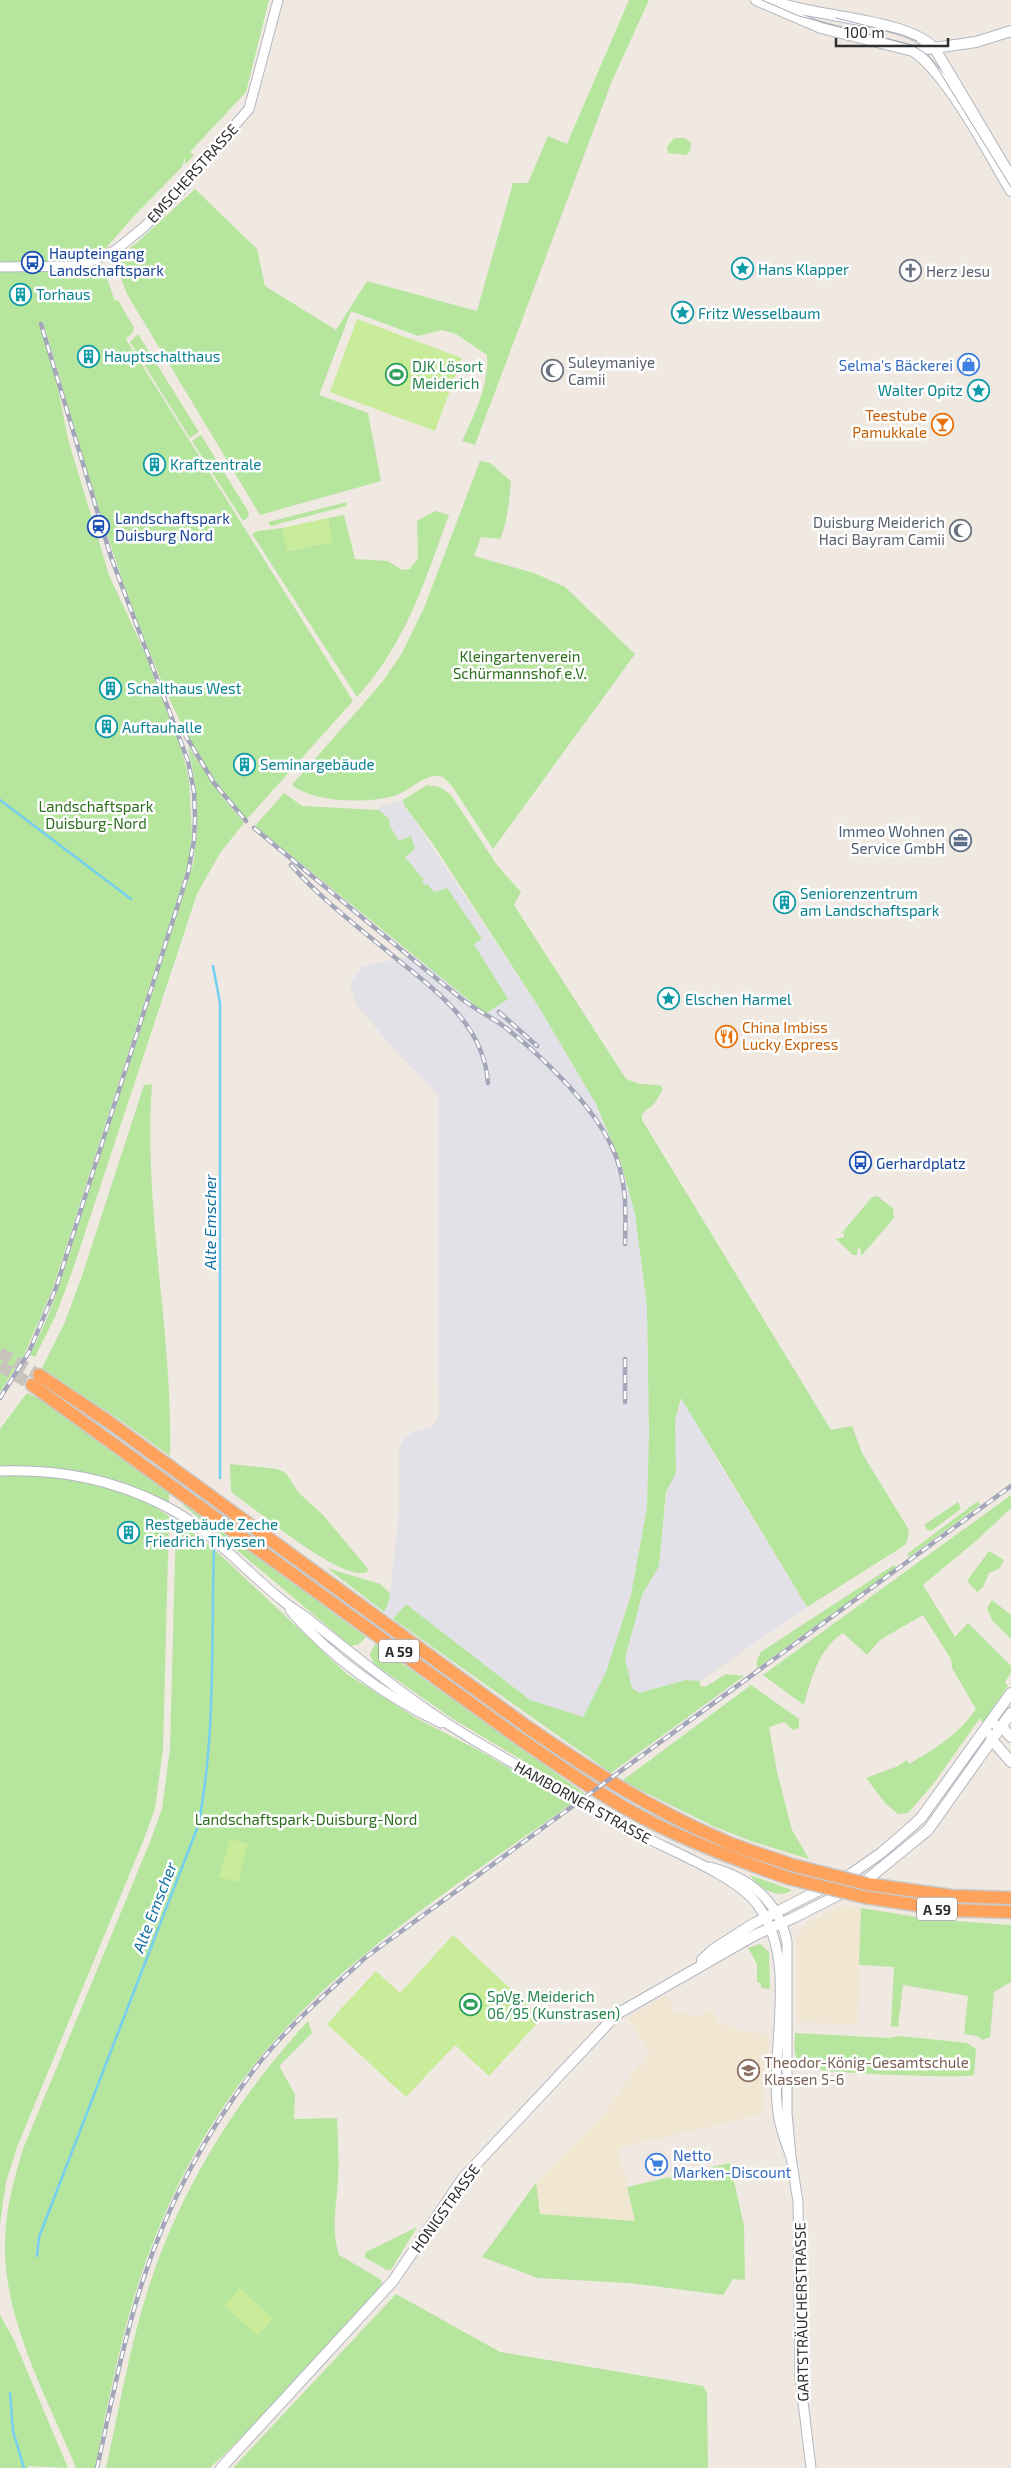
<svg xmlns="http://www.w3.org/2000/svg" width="1011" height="2468" viewBox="0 0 1011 2468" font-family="'Exo 2',sans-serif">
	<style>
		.industrial { fill: #e3e1e8 }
		.education { fill: #f0e6d1 }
		.green { fill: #b6e59e }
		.pitch { fill: #c9ec9a }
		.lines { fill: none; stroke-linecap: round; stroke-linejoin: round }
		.stream { stroke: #75cff0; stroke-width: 2.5 }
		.motorway-tunnel { stroke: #c8c4bd; stroke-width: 12; stroke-dasharray: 12 6; stroke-linecap: butt }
		.tertiary-casing { stroke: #b4b7c1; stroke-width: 11 }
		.secondary-casing { stroke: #b4b7c1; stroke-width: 12 }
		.motorway-casing { stroke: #c9c9c9; stroke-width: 15 }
		.tertiary { stroke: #fff; stroke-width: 9 }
		.secondary { stroke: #fff; stroke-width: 10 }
		.motorway { stroke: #ffa35c; stroke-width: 12 }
		.tram { stroke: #a3a6b8; stroke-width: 1 }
		.rail-casing { stroke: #a3a6b8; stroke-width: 4.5 }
		.rail { stroke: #fff; stroke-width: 2.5; stroke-dasharray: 8; stroke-linecap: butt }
		.motorway-bridge-casing { stroke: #c9c9c9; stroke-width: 15; stroke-linecap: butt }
		.motorway-bridge { stroke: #ffa35c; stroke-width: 12 }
		.labels { text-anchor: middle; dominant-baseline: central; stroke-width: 5; stroke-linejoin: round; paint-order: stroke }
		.shield { fill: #fff; stroke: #6d6d6d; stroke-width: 1 }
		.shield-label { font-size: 14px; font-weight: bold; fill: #2e2e2e }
		.street-label { font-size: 15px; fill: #2e2e2e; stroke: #fff }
		.transit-label { font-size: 15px; fill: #164399; stroke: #fff; text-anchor: start }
		.culture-label { font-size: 15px; fill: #0d838f; stroke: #fff; text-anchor: start }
		.worship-label { font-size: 15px; fill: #5b616d; stroke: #fff; text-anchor: start }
		.shop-label { font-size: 15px; fill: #366cbe; stroke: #fff; text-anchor: end }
		.leisure-label { font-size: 15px; fill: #27864d; stroke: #fff; text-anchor: start }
		.food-label { font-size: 15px; fill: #c56008; stroke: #fff; text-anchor: end }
		.park-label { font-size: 15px; fill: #2c6e1b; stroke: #fff }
		.service-label { font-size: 15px; fill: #4e5e75; stroke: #fff; text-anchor: end }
		.education-label { font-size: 15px; fill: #785e54; stroke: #fff; text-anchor: start }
		.water-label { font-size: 16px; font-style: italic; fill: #0d6fa3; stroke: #fff }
	</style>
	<rect width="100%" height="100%" fill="#efe9e1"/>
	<path class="industrial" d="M403,800L404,805L540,1009L596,1104L621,1163L635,1214L647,1306L649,1433L647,1507L631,1595L606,1672L583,1717L530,1700L406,1604L393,1619L384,1612L389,1601L399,1514V1449L404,1439L413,1432L433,1426L439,1416L438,1095L392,1047L357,1005L350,984L362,966L474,944L434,892L428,885L425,886L422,882L424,880L404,857L410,837L399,841L390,826L389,819L379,810V807Z
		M682,1398L723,1470L807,1607L700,1681L686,1680L639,1693L632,1688L625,1660L642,1595L659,1566L675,1420Z"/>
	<path class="education" d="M845,1905L861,1908L857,2025L797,2022L796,1943L799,1933L808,1923Z
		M667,1995L675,2012L697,2017L712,2009L719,2024L733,2026L735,2030L769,2034L763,2114L618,2148L636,2221L540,2214L536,2183L604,2115L638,2065L643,2067L649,2054L628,2017Z"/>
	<path class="green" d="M0,0H269L246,92L190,152L194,155L185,165V157L182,167L134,216L99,256L115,301L118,300L134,328L132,334L126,338L127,341L353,701L247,819L244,816C200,770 171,706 147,646C105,541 76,431 43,322L40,323L57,383L68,439L109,575L144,651L182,751L189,780L192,837L188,863L180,891L53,1288L24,1355L0,1392Z
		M629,0H649L612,81L475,445L462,441C475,414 489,385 487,355L456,334L442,330L418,336L351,311L319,395L368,413L381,481L260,515L127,294L115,262L116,259L140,240L195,189L257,249L265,286L336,330L367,281L477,311L513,183H528L548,136L567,144Z
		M674,138H685L691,143L690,151L686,155L668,153L667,147Z
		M138,334L199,432L190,438L130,342Z
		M201,435L248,511L249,516L243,521L192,441Z
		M480,461L490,463L511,481C509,501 508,521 500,539L481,537L474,556L534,573L565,587L635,654L493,849L452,786L443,777C425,772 413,789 397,795C371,804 314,803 292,785L359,709L383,681L402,653L424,608Z
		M347,502L346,506L271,526L268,522Z
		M435,511L449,515C424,583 406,643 357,697L252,534L258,531L282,528L288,551L332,542L328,518L344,515L355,559L388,561L402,570L410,569L418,558L417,521Z
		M189,748L223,798L244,823L220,853L197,894L72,1272L55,1317L35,1357L30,1355L46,1321L58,1289L193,864C200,824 198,788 188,749Z
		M427,785L440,787L451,795L497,865L521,892L514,905L626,1079L639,1084L660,1085L663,1089L654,1104L642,1114V1120L831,1430L852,1426L862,1453L909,1530L907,1542L902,1547L807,1607L681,1398L675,1420L676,1473L666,1492L659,1566L642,1595L625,1659L632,1688L639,1693L686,1680L700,1681V1686L705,1687L726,1674L744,1676L611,1773L393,1619L406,1604L530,1700L583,1717L606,1672L631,1595L647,1507L649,1433L647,1306L635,1214L621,1163L596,1104L540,1009L433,844L404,805L403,800Z
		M284,793L302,806L379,810L389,819L390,826L399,841L411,836L415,849L405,857L424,880L422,882L425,885L427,884L434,892L447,888L482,939L474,944L508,999L487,1013L481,1010L255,826Z
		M152,1084C143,1208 173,1332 170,1456L113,1415L41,1370L65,1322L82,1276L144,1085Z
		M877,1196L893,1208L894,1218L861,1256V1249L858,1248L857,1255H853L836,1239L844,1237V1233L841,1234L872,1197Z
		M27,1393L47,1402L169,1492V1503C109,1473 67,1465 0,1467V1429Z
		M230,1464L277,1469L286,1473L298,1492L323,1515L368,1569L367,1572C342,1583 257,1510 234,1494L231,1491Z
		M47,1474L78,1478L141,1498L169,1516L163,1749L155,1808L144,1839L17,2147L6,2182L0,2224V1475Z
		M1011,1495V1508L976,1541L923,1585L955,1637L968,1623L1011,1666V1672L1005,1682L1008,1686L983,1723L980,1718L934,1783L908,1813L898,1814L885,1803L866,1778L898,1766L907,1760L909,1764C935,1749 959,1734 976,1709L952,1668L951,1659L923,1615L880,1640L867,1655L843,1633C819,1648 811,1679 804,1705L763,1675Z
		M978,1501L980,1505L909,1557L907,1554Z
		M183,1502L366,1637L359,1644L351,1646L201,1520L183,1505Z
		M958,1502L961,1509L931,1531L926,1529L924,1525Z
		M176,1521L214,1549L347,1674L416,1718L480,1751L571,1804C476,1872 365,1942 286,2028C223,2095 177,2175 146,2261C122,2328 109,2398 95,2468H76C48,2399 6,2325 5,2250C4,2215 13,2182 23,2149L150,1842L162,1809L170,1749Z
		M989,1551L1004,1560L999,1569L989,1573L983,1587L977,1592L967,1581Z
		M894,1565L896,1568L757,1668V1660L761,1652Z
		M327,1568L380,1584L390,1593L388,1604L384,1612Z
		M992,1600L1011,1615V1639L992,1620L987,1608Z
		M375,1644L585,1794L582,1796L453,1719L374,1664L370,1654Z
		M751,1685L799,1719V1728L793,1730L784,1722L769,1727L777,1772L792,1830L809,1859L751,1841L715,1827L622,1781Z
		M750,1875L792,1890C779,1900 758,1888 750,1875Z
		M861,1908L929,1919L1011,1925V1982L994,1992L990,2037L983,2040L977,2036L964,2034L968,1996L903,1985L898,2027L891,2026L894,1967L859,1965Z
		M760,1944L769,1952L770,1989L761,1988V1983L757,1982V1964L748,1948Z
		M308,2021L312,2033L279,2066L295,2094L294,2119L337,2118C338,2139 339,2160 338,2181C336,2208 331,2228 339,2255L380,2279L382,2282L380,2287L243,2436L210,2468H106C121,2401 132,2331 156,2266C190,2173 242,2093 308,2021Z
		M795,2033L889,2038L900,2036L967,2043L976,2049L974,2075C966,2079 836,2073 822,2070C816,2069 804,2065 800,2062C792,2055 795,2042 795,2033Z
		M730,2163L744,2226L745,2280L733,2279L723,2295L630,2283L538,2278L482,2257L536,2183L540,2214L635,2221L627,2187Z
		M417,2227L391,2270H387L364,2257L366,2252Z
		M396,2294L500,2352L703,2386L707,2393L708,2468H233Z
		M0,2315L14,2340L68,2468L28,2466V2468H0Z"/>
	<path class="pitch" d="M357,319L462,358L435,431L330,392Z
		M328,518L333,542L287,551L282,528Z
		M230,1839L248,1844L238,1882L219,1877Z
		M453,1935L542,2018L489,2076L455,2045L406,2097L327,2024L376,1971L400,1993Z
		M240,2288L273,2319L258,2336L224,2306Z"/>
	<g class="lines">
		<path class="stream" d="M0,800L131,899
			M213,966L220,1003V1478
			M37,2256L39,2237L198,1826C216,1739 211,1638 214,1549
			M10,2393L13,2431L24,2468"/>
		<path class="motorway-tunnel" d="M0,1353L39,1375
			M0,1366L32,1385"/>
		<defs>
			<path id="tertiary" d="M0,267L81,266L116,250L144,227L183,188L206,158L249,109L278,0
				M0,1471C60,1469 113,1479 167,1507C211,1530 244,1570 283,1601C290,1607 299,1612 306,1617C363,1662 420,1710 484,1746C535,1776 587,1806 639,1834C671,1851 736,1876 757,1904C800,1961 769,2047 778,2113C780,2128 785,2142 791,2157
				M290,1610C330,1657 386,1697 441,1723
				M710,1867C749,1877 779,1901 787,1942V2113L791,2157L798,2202L800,2377L811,2468"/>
			<path id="secondary" d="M756,0L821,28L913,51L976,42L1011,31
				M772,0C813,18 908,18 935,49L1011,177
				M913,51C947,73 989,154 1011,191
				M997,1726L1002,1727L1011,1737
				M991,1735L992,1740L1011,1762
				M702,1960L714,1949L753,1924L851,1874L881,1853L902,1835L921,1818L1011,1693
				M221,2468L393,2281L463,2178L617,2014L755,1935L793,1918L864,1882L928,1830L1011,1713"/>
			<path id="motorway" d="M39,1375L109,1422L526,1726C588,1769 651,1809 720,1839C743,1850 768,1856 792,1865
				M32,1385L517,1737C561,1767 605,1799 653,1823C697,1845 742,1862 788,1878
				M867,1884L952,1896L1011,1898
				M864,1897L949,1910L1011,1912"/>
		</defs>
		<use href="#tertiary" class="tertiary-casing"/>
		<use href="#secondary" class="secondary-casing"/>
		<use href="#motorway" class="motorway-casing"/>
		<use href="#tertiary" class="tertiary"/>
		<use href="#secondary" class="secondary"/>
		<use href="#motorway" class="motorway"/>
		<path class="tram" d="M762,0L799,16L912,45L928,55L938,69L1011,187
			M836,18L903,35L917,41"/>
		<defs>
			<path id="rail" d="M184,733L214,783L246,821
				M254,828C322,884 390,941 458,996C472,1008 488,1015 502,1025C539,1053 591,1103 611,1145C627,1177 626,1209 625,1244
				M291,865C321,899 358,927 393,956C435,990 484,1024 488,1083
				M499,1012L537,1046
				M625,1359V1402
				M0,1398L29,1352L56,1288L188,873L194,840L195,818L194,792L188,761L111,557L41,324
				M97,2468C111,2405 123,2341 143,2280C168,2203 207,2131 256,2067C288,2026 328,1992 366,1957L1011,1486"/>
		</defs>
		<use href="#rail" class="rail-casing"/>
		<use href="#rail" class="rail"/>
		<defs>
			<path id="motorway-bridge" d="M792,1865L867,1884
				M788,1878L864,1897"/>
		</defs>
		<use href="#motorway-bridge" class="motorway-bridge-casing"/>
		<use href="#motorway-bridge" class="motorway-bridge"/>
	</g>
	<defs>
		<symbol id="bus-ring" viewBox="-11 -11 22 22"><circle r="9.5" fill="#fff" stroke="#1a4fb4" stroke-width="1.5"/><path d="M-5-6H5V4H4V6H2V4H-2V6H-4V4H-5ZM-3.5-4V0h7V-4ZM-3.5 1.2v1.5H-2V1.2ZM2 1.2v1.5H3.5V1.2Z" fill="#1a4fb4"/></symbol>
		<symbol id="sight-ring" viewBox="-11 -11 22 22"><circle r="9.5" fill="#fff" stroke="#0f9aa8" stroke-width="1.5"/><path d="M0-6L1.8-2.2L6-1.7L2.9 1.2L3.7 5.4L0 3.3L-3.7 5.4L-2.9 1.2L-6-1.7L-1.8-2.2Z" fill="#0f9aa8"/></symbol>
		<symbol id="church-ring" viewBox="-11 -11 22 22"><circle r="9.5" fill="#fff" stroke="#6b7280" stroke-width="1.5"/><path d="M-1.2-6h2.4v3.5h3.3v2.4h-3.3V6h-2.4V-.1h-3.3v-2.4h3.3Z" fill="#6b7280"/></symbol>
		<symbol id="building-ring" viewBox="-11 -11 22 22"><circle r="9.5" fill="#fff" stroke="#0f9aa8" stroke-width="1.5"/><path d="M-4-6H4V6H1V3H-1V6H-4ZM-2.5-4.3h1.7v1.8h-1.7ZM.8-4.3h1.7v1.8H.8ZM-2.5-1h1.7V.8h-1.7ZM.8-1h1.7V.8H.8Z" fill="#0f9aa8"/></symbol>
		<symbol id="shop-ring" viewBox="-11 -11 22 22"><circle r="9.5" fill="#fff" stroke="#3f7fe0" stroke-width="1.5"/><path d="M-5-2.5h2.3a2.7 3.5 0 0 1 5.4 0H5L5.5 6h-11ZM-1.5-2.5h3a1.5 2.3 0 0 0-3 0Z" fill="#3f7fe0"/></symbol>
		<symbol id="mosque-ring" viewBox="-11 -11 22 22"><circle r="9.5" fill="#fff" stroke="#6b7280" stroke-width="1.5"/><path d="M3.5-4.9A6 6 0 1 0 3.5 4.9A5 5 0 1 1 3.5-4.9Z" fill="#6b7280"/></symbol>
		<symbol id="stadium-ring" viewBox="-11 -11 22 22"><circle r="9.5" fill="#fff" stroke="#2e9e5b" stroke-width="1.5"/><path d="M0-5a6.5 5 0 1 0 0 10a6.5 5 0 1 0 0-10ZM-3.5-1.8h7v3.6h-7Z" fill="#2e9e5b"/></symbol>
		<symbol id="bar-ring" viewBox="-11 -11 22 22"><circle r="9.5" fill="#fff" stroke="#e8710a" stroke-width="1.5"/><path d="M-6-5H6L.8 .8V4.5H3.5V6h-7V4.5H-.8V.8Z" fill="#e8710a"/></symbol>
		<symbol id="station-ring" viewBox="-11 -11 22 22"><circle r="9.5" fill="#fff" stroke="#1a4fb4" stroke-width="1.5"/><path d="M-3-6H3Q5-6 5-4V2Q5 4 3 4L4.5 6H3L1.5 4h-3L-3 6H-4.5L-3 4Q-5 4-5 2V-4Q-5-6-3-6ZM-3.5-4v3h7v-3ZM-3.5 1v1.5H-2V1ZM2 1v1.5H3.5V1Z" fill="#1a4fb4"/></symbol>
		<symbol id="office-ring" viewBox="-11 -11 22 22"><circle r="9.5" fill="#fff" stroke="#5c6f8a" stroke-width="1.5"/><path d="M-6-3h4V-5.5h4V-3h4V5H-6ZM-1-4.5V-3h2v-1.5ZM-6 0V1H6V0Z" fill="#5c6f8a"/></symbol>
		<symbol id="restaurant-ring" viewBox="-11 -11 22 22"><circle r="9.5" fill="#fff" stroke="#e8710a" stroke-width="1.5"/><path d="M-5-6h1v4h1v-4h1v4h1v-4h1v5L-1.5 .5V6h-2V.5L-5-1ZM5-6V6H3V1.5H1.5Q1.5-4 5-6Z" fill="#e8710a"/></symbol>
		<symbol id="school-ring" viewBox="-11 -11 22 22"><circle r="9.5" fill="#fff" stroke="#8d6e63" stroke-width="1.5"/><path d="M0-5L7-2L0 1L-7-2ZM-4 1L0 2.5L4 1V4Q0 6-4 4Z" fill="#8d6e63"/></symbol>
		<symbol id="supermarket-ring" viewBox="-11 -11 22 22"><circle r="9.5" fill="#fff" stroke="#3f7fe0" stroke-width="1.5"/><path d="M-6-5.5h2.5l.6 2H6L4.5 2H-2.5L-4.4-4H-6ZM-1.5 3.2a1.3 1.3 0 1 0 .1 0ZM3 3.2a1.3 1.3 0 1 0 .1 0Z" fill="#3f7fe0"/></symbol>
	</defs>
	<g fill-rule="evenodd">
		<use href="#bus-ring" x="20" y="250" width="25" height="25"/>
		<use href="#sight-ring" x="730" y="256" width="25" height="25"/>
		<use href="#church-ring" x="898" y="258" width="25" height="25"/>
		<use href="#building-ring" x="8" y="282" width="25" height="25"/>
		<use href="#sight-ring" x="670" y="300" width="25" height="25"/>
		<use href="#building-ring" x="76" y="344" width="25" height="25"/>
		<use href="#shop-ring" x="956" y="352" width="25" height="25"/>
		<use href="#mosque-ring" x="540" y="358" width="25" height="25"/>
		<use href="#stadium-ring" x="384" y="362" width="25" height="25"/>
		<use href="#sight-ring" x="966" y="378" width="25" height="25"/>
		<use href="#bar-ring" x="930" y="412" width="25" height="25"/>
		<use href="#building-ring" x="142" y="452" width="25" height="25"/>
		<use href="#station-ring" x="86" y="514" width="25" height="25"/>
		<use href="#mosque-ring" x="948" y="518" width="25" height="25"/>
		<use href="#building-ring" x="98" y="676" width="25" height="25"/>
		<use href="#building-ring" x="94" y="714" width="25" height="25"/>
		<use href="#building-ring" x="232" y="752" width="25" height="25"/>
		<use href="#office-ring" x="948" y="828" width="25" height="25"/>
		<use href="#building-ring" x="772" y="890" width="25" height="25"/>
		<use href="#sight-ring" x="656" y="986" width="25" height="25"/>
		<use href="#restaurant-ring" x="714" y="1024" width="25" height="25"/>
		<use href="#bus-ring" x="848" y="1150" width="25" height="25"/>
		<use href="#building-ring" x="116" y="1520" width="25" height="25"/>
		<use href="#stadium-ring" x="458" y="1992" width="25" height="25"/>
		<use href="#school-ring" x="736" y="2058" width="25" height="25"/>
		<use href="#supermarket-ring" x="644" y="2152" width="25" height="25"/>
	</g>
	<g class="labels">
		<g class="shield">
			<rect x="379" y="1639.5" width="40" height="23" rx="4"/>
			<rect x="917" y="1897.5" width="40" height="23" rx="4"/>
		</g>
		<g class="shield-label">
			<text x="399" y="1651">A 59</text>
			<text x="937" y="1909">A 59</text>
		</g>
		<g class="street-label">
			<text transform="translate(192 173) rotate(-48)">EMSCHERSTRASSE</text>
			<text transform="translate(583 1802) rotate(29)">HAMBORNER STRASSE</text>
			<text transform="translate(445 2208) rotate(-54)">HONIGSTRASSE</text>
			<text transform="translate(801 2312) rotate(-91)">GARTSTRÄUCHERSTRASSE</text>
		</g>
		<g class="transit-label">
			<text x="49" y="253">Haupteingang<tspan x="49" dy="17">Landschaftspark</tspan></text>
			<text x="115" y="518">Landschaftspark<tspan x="115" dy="17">Duisburg Nord</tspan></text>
			<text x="876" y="1163">Gerhardplatz</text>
		</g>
		<g class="culture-label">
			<text x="758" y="269">Hans Klapper</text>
			<text x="36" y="294">Torhaus</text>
			<text x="698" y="313">Fritz Wesselbaum</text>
			<text x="104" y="356">Hauptschalthaus</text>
			<text x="963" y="390" text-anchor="end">Walter Opitz</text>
			<text x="170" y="464">Kraftzentrale</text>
			<text x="127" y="688">Schalthaus West</text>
			<text x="122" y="727">Auftauhalle</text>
			<text x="260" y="764">Seminargebäude</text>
			<text x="800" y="893">Seniorenzentrum<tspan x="800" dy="17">am Landschaftspark</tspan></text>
			<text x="685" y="999">Elschen Harmel</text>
			<text x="145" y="1524">Restgebäude Zeche<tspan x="145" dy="17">Friedrich Thyssen</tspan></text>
		</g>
		<g class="worship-label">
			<text x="926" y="271">Herz Jesu</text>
			<text x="568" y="362">Suleymaniye<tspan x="568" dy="17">Camii</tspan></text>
			<text x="945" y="522" text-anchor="end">Duisburg Meiderich<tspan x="945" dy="17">Haci Bayram Camii</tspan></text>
		</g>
		<g class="shop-label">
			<text x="953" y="365">Selma's Bäckerei</text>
			<text x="673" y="2155" text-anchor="start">Netto<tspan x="673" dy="17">Marken-Discount</tspan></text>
		</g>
		<g class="leisure-label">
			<text x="412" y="366">DJK Lösort<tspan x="412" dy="17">Meiderich</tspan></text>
			<text x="487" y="1996">SpVg. Meiderich<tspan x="487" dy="17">06/95 (Kunstrasen)</tspan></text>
		</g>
		<g class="food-label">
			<text x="927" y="415">Teestube<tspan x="927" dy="17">Pamukkale</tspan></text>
			<text x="742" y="1027" text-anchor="start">China Imbiss<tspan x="742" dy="17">Lucky Express</tspan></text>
		</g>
		<g class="park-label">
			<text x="520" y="656">Kleingartenverein<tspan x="520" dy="17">Schürmannshof e.V.</tspan></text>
			<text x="96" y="806">Landschaftspark<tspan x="96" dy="17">Duisburg-Nord</tspan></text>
			<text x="306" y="1819">Landschaftspark-Duisburg-Nord</text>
		</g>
		<g class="service-label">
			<text x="945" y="831">Immeo Wohnen<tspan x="945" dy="17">Service GmbH</tspan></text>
		</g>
		<g class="education-label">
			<text x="764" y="2062">Theodor-König-Gesamtschule<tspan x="764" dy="17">Klassen 5-6</tspan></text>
		</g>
		<g class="water-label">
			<text transform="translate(209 1222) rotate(-90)">Alte Emscher</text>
			<text transform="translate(154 1907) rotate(-69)">Alte Emscher</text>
		</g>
	</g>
	<path d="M836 38v8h112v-8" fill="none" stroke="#2e2e2e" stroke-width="2.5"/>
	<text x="844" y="38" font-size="15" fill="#2e2e2e" stroke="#ffffff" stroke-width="4" paint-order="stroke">100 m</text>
</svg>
